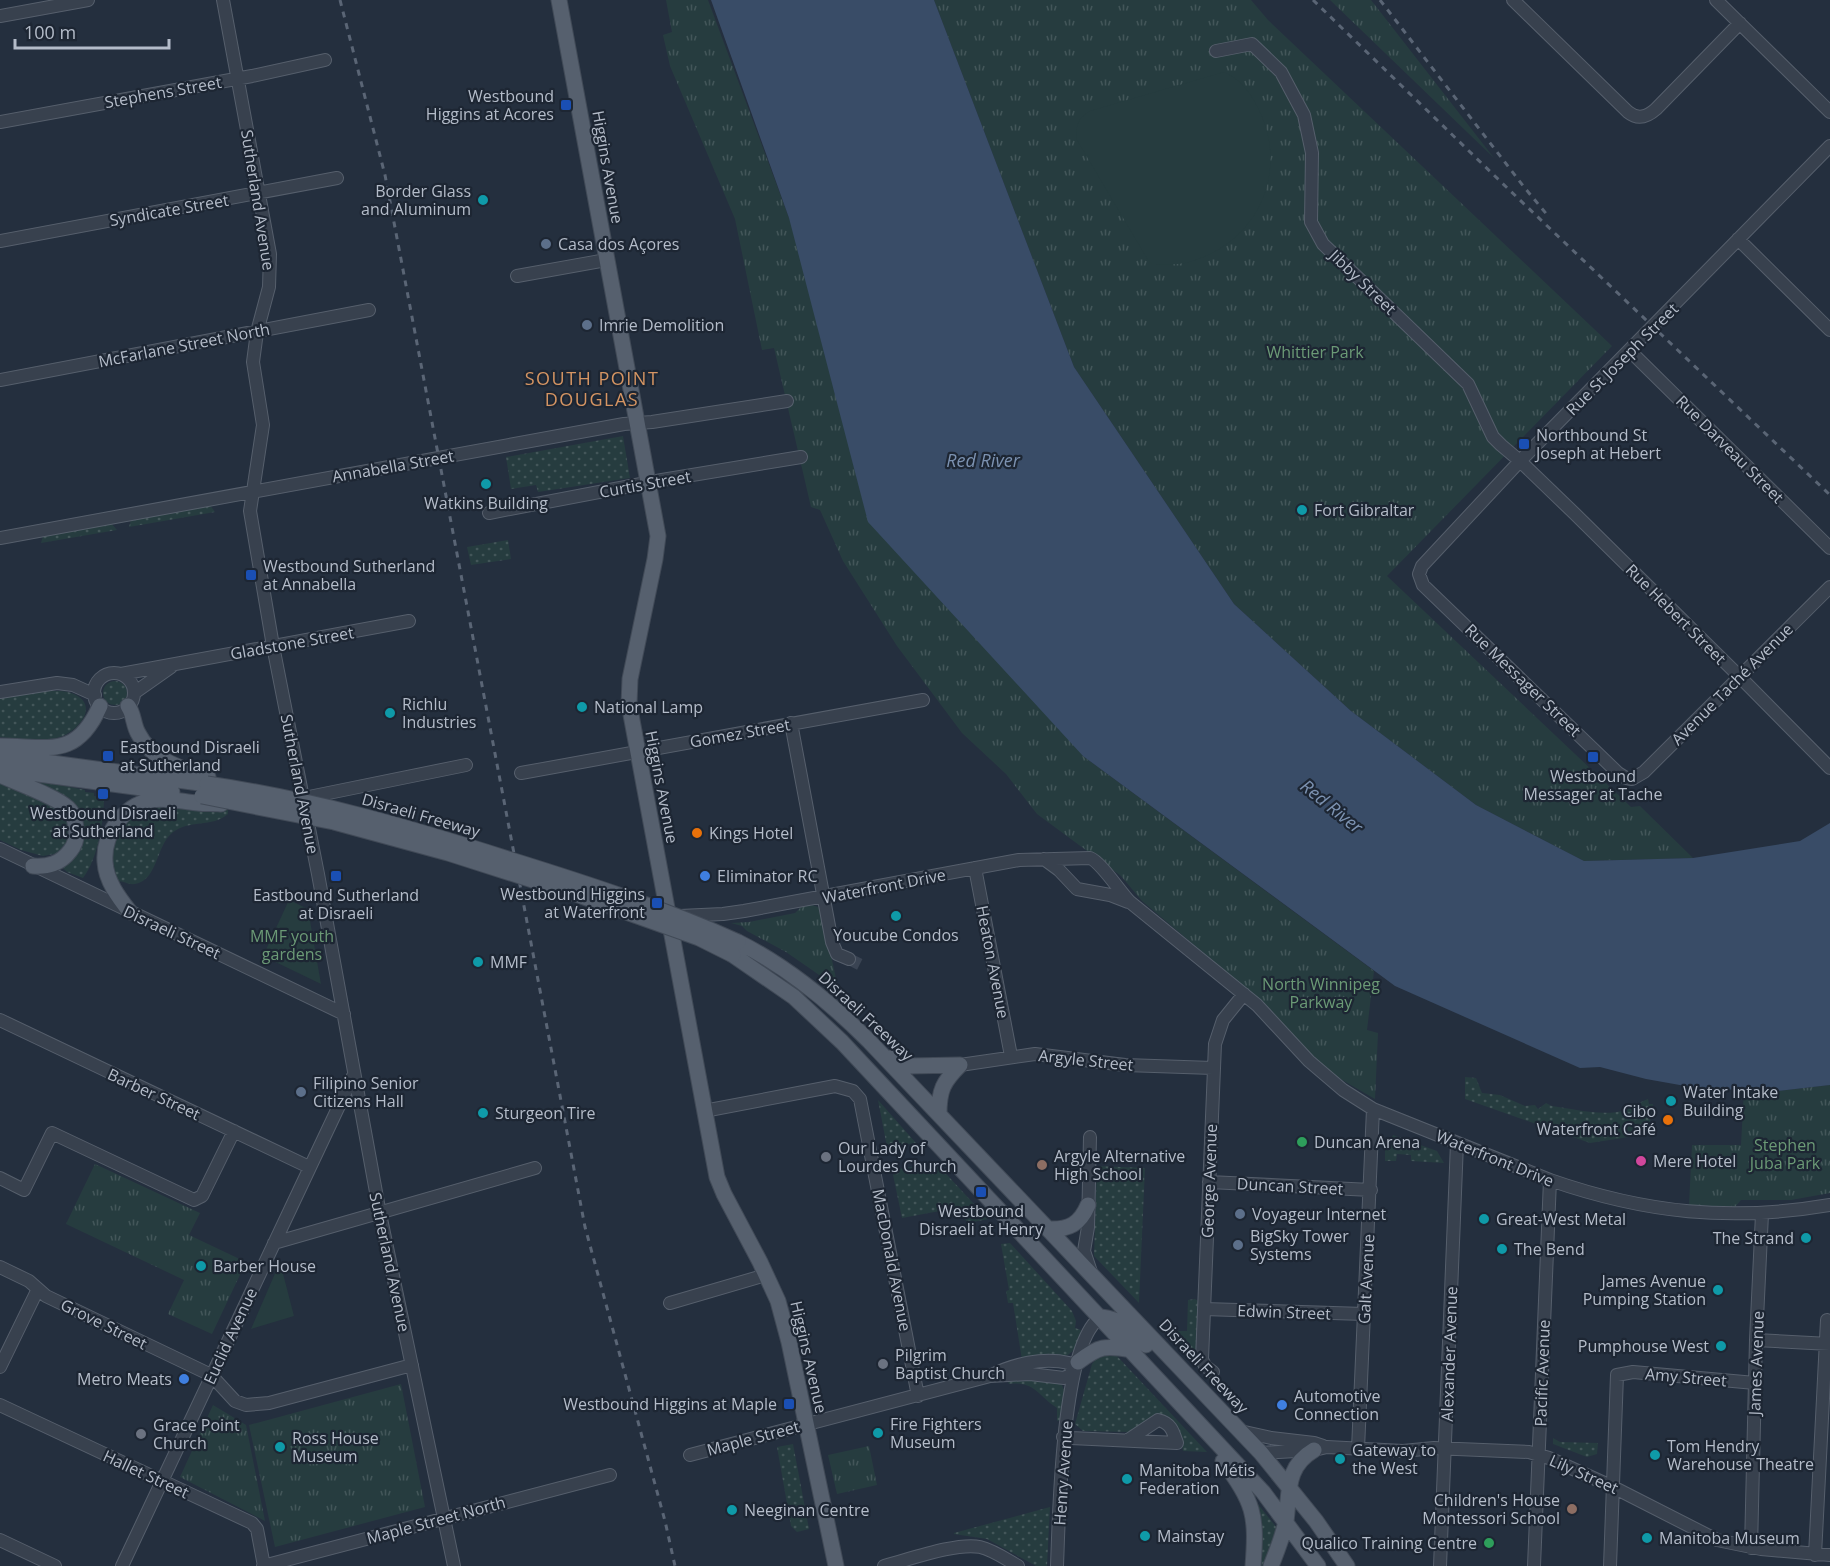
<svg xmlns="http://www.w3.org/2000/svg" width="1830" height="1566" viewBox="0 0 1830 1566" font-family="'Open Sans',sans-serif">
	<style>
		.grass { fill: url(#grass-dots) }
		.park { fill: url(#park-tufts) }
		.garden { fill: #263c3f }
		.water { fill: #394c67 }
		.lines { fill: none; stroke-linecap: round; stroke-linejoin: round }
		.minor-tunnel { stroke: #3a4453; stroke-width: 12; stroke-dasharray: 12 6; stroke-linecap: butt }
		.minor-casing { stroke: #565f6c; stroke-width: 14 }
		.major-casing { stroke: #414a57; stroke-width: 17 }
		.minor { stroke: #38414e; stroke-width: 12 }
		.major { stroke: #56606e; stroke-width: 15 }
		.rail { stroke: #5a6575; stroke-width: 3; stroke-dasharray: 6 6; stroke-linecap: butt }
		.major-bridge-casing { stroke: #414a57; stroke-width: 17; stroke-linecap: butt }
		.major-bridge { stroke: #56606e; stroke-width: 15 }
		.transit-dot { fill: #1a4fb4; stroke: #1d2633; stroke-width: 2 }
		.culture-dot { fill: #0f9aa8; stroke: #1d2633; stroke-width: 2 }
		.service-dot { fill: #5c6f8a; stroke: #1d2633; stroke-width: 2 }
		.food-dot { fill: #e8710a; stroke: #1d2633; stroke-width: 2 }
		.shop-dot { fill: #3f7fe0; stroke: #1d2633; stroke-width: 2 }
		.leisure-dot { fill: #2e9e5b; stroke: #1d2633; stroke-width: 2 }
		.worship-dot { fill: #6b7280; stroke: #1d2633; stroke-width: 2 }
		.hotel-dot { fill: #d1479c; stroke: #1d2633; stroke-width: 2 }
		.education-dot { fill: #8d6e63; stroke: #1d2633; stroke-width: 2 }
		.labels { text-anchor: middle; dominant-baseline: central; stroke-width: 4.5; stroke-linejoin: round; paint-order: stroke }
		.street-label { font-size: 16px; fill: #b4bcc9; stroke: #1d2633 }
		.poi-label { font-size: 16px; fill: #b4bcc9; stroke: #1d2633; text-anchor: start }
		.park-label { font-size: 16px; fill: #6b9a76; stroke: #1d2633 }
		.neighbourhood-label { font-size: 18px; letter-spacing: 1.5px; fill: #d59563; stroke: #1d2633 }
		.water-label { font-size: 18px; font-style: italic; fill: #7c92b1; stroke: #1d2633 }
	</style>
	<defs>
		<pattern id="grass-dots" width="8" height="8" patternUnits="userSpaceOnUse" patternTransform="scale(1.5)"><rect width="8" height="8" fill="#263c3f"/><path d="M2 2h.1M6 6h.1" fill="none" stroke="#435659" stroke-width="1.8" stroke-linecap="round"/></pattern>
		<pattern id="park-tufts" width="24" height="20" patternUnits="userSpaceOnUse" patternTransform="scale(1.5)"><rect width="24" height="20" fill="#263c3f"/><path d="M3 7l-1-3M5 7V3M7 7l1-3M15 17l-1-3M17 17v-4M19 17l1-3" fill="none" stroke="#435659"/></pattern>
	</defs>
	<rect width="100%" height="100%" fill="#242f3e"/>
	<path class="grass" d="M623,436L630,478L538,492L536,485L511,489L506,457Z
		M210,505L215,512L129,527L131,520Z
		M111,523L117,530L41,543L43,536Z
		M508,540L511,559L471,565L467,547Z
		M103 693a12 12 0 1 1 24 0a12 12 0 1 1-24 0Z
		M46,691C55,691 66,690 74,694C100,706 78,731 60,737C41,743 20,739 0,737V698Z
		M36,780L85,790V792L94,793V796L99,797L101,795L104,797C104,820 98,859 83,878L67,872L62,867L83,837L84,826L81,815L76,805L69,798L36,782Z
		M0,781L57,804L69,819V841L59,853L43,856L21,850L0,840Z
		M153,805L228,810V814C212,828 189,819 172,833C156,846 158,880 135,884C129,885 123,881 118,881L113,867L112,853L115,837L130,816Z
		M1465,1077L1476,1078L1482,1093L1500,1095L1525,1106L1535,1105L1538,1109L1546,1103L1552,1106C1575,1109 1603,1117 1626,1110C1633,1107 1640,1102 1648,1099L1649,1104H1653L1648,1134L1590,1143L1465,1099Z
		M878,1100L916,1143L887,1147Z
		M1393,1135L1437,1151L1444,1163L1411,1161V1155L1397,1154L1396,1161H1385V1150Z
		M935,1163H936L988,1219L968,1223L956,1208L902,1218L892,1170Z
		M1097,1166L1145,1168L1139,1303L1094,1256Z
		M1010,1243L1072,1311L1076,1321L1075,1328L1081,1330C1079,1336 1078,1344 1074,1349C1066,1363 1036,1359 1022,1360L1013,1303H1008L1006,1291L1009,1290L1001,1244Z
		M1195,1299L1198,1301L1196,1356L1214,1374V1384L1166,1333L1165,1331H1187L1188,1300Z
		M1112,1353L1117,1356L1207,1452L1183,1451C1181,1437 1176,1421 1163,1415L1129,1432L1083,1431L1075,1424L1092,1364L1100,1354Z
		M1012,1379H1029L1061,1383L1065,1392L1060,1420L1057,1421V1408C1038,1396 1035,1381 1009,1384L1008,1382Z
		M1553,1438L1560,1442L1598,1443L1597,1454L1587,1457L1553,1444Z
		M793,1444L809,1529L797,1532L791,1526L777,1447Z
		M1257,1503L1277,1528L1266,1566H1261L1262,1543Z
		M1050,1507L1047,1566H1036L987,1539L954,1534V1533Z"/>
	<path class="park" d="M666,0H708L789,218L1083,756L1374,971L1367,1030L1378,1033L1375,1099L1330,1073L1302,1045L1270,1009L1142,901L1121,876L1037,814L1006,774L962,733L897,646L843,561L820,510L811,507L774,348L762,350L735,219L670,66L663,35L672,32Z
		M934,0H1251L1268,20L1612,346L1387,576L1631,807L1640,806L1693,858L1584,861L1476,805L1351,711L1234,604L1074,367Z
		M1330,0H1371L1494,158Z
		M812,905L818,907L822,913L838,988L786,952L747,931L742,926L731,923L749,922L795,913L801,907Z
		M1830,1085V1193L1791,1200H1741L1735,1207L1689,1205L1692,1145H1741L1744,1089L1769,1092Z
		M95,1164L200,1213L189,1235L246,1262L212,1334L168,1314L184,1280L66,1224Z
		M401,1384L425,1507L275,1547L249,1425Z
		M213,1405L246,1425L265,1521L180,1477Z
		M869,1446L877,1485L837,1494L828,1455Z"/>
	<path class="garden" d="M1224,72C1239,78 1251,93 1258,108C1291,173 1256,246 1185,263C1175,265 1162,264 1152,264L1148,260L1077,140C1075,126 1078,118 1090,111Z
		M289,900L308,909L321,984L263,956Z
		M280,1262L294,1316L251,1329Z"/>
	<path class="water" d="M711,0H934L1074,367L1234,604L1351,711L1476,805L1584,861L1693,858L1800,841L1830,823V1085L1769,1092L1691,1087L1646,1079L1600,1067L1580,1068L1395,986L1083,756L868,522L789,218Z"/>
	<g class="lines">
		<path class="minor-tunnel" d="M849,959L863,966"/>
		<defs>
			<path id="minor" d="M223,0L270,254L269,287L257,332L253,362L263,425L250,511L273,646L318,874L380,1214L454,1566
				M1513,0L1628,112C1638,120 1647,117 1656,109L1740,23
				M1716,0L1830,112
				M0,16L88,0
				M1216,51L1252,44L1281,72L1304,115L1312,153L1311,222L1323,244L1468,384L1493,437L1501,445L1520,461L1574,513L1740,677L1830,768
				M0,122L252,76L325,60
				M1830,146L1520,461L1422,566L1419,574L1423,585L1618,773L1626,778L1632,779L1644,772L1830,587
				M1738,239L1830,330
				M0,241L337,178
				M517,276L606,260
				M1630,351L1830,548
				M0,380L369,310
				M489,513L662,480L801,457
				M0,538L624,424L652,422L787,401
				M94 693a20 20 0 1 1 40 0a20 20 0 1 1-40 0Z
				M121,674L409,621
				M0,692L57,683L73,685L95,695
				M134,693L171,667
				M791,723L832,942L837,954L849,959
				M521,773L923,700
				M304,798L466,765
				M0,849L344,1014
				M1044,859L1059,870L1077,889L1110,895L1128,902
				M975,868L1011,1056
				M680,916L723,914L744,911L1019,860L1090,858C1101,862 1120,892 1130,902L1257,1005L1309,1061L1343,1090L1373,1109L1550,1180C1645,1213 1731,1222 1830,1205
				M0,1020L309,1167
				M960,1065L1035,1054L1125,1065L1213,1068
				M704,1111L835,1086L853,1091L860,1099L918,1396
				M1090,1137L1088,1227L1084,1251L1091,1272
				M0,1178L24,1190L52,1133L194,1200L202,1196L234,1131
				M1209,1182L1371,1190
				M274,1243L535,1168
				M0,1267L29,1281L46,1296L211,1375L235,1401L246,1405L269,1403L412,1365
				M670,1303L766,1275
				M1204,1309L1364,1314
				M1756,1340L1830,1344
				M0,1367L38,1289
				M1213,1372L1205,1366L1202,1359L1215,1044L1223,1020L1244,994
				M0,1405L252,1523L257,1529L264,1566
				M1240,1431L1271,1438L1314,1443L1323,1446
				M1063,1437L1071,1438L1177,1443C1173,1431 1171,1423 1158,1420L1128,1440
				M1358,1449L1373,1109
				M1261,1453L1314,1450L1327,1447L1403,1451L1434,1448L1529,1452L1549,1458L1613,1487L1717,1540L1761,1549L1830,1555
				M690,1455L990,1376L1030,1374L1064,1378L1074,1373L1069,1363C1043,1357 1013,1364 990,1376
				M0,1540L55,1566
				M1751,1548L1756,1340L1762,1214
				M1815,1555L1827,1320
				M122,1566L354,1074
				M263,1566L610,1475
				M884,1566C908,1560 957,1542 980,1547C993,1550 1006,1559 1018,1566
				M1057,1566C1059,1519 1061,1342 1101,1317
				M1440,1566L1457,1143
				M1534,1566L1550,1180
				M1610,1566L1617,1375L1633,1372L1755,1383"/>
			<path id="major" d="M559,0L658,536L655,559L630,679L629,704L717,1177L724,1194L760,1262L778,1301L789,1342L836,1566
				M128,706C134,714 133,724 138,733C151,760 182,769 208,777
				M0,746C48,746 76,760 100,706
				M0,756L207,784
				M0,769L172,792
				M0,775C17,783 55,796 68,808C74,814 75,821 76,829C77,837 75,845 70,851C60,864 48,867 33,866
				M130,912C119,898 106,881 105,862C103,834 123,806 151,800C166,797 183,802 198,803C205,804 213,803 221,804
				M738,942C788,967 830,1002 869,1041L1261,1453L1316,1521L1347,1566
				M733,955L794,997L842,1042L1263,1492L1318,1566
				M890,1058L908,1066L960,1065
				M939,1114C939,1090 943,1082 960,1065
				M1048,1229C1069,1230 1080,1224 1088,1205
				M1101,1317C1124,1320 1130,1329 1146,1345
				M1078,1362C1099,1346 1105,1345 1131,1350
				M1223,1461C1254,1503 1257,1514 1253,1566
				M1271,1566C1277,1551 1283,1536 1286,1521C1290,1492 1285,1467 1314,1450"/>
		</defs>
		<use href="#minor" class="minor-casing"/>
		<use href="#major" class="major-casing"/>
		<use href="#minor" class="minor"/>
		<use href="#major" class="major"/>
		<path class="rail" d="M340,0L385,175L585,1227L665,1521L675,1566
			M1313,0L1501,182L1830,495
			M1380,0L1524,187L1549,217"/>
		<defs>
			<path id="major-bridge" d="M207,784C311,799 412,828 511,860C588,884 665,909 738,942
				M202,796L334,822L448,853L570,892L699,938L733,955"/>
		</defs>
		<use href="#major-bridge" class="major-bridge-casing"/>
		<use href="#major-bridge" class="major-bridge"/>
	</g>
	<g class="transit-dot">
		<rect x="560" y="99" width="12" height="12" rx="3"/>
		<rect x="1518" y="438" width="12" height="12" rx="3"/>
		<rect x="245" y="569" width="12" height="12" rx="3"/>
		<rect x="102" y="750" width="12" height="12" rx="3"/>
		<rect x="1587" y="751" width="12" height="12" rx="3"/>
		<rect x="97" y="788" width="12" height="12" rx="3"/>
		<rect x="330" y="870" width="12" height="12" rx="3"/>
		<rect x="651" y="897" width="12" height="12" rx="3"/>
		<rect x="975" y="1186" width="12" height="12" rx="3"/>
		<rect x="783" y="1398" width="12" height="12" rx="3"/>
	</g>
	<g class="culture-dot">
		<circle cx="483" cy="200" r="6"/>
		<circle cx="486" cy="484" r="6"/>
		<circle cx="1302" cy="510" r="6"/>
		<circle cx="582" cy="707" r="6"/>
		<circle cx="390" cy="713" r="6"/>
		<circle cx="896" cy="916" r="6"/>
		<circle cx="478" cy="962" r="6"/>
		<circle cx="1671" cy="1101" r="6"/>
		<circle cx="483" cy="1113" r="6"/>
		<circle cx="1484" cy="1219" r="6"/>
		<circle cx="1806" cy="1238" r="6"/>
		<circle cx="1502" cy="1249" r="6"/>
		<circle cx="201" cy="1266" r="6"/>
		<circle cx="1718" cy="1290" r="6"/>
		<circle cx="1721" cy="1346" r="6"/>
		<circle cx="878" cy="1433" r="6"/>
		<circle cx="280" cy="1447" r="6"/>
		<circle cx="1655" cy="1455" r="6"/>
		<circle cx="1340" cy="1459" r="6"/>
		<circle cx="1127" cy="1479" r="6"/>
		<circle cx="732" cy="1510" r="6"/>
		<circle cx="1145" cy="1536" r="6"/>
		<circle cx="1647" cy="1538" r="6"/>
	</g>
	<g class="service-dot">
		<circle cx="546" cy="244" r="6"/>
		<circle cx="587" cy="325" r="6"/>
		<circle cx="301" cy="1092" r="6"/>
		<circle cx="1240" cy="1214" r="6"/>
		<circle cx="1238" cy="1245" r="6"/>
	</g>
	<g class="food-dot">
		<circle cx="697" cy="833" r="6"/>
		<circle cx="1668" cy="1120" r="6"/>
	</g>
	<g class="shop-dot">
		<circle cx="705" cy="876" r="6"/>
		<circle cx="184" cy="1379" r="6"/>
		<circle cx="1282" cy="1405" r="6"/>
	</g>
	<g class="leisure-dot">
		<circle cx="1302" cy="1142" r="6"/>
		<circle cx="1489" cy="1543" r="6"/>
	</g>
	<g class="worship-dot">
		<circle cx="826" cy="1157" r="6"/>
		<circle cx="883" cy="1364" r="6"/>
		<circle cx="141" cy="1434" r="6"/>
	</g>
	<circle class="hotel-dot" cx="1641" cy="1161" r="6"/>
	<g class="education-dot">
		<circle cx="1042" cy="1165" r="6"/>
		<circle cx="1572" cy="1509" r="6"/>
	</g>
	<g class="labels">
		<g class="street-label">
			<text transform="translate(163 92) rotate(-10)">Stephens Street</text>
			<text transform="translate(608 167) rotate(80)">Higgins Avenue</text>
			<text transform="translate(258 200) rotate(81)">Sutherland Avenue</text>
			<text transform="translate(169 210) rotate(-10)">Syndicate Street</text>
			<text transform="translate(1363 282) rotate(44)">Jibby Street</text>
			<text transform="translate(184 345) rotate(-11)">McFarlane Street North</text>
			<text transform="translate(1622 359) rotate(-45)">Rue St Joseph Street</text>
			<text transform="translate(1730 449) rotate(45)">Rue Darveau Street</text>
			<text transform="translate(393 466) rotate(-10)">Annabella Street</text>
			<text transform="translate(645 484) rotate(-10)">Curtis Street</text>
			<text transform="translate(1676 614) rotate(45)">Rue Hebert Street</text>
			<text transform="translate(292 643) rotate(-10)">Gladstone Street</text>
			<text transform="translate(1523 680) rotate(44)">Rue Messager Street</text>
			<text transform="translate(1732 684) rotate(-45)">Avenue Taché Avenue</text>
			<text transform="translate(740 733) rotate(-10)">Gomez Street</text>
			<text transform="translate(300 784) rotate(79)">Sutherland Avenue</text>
			<text transform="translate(662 787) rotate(79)">Higgins Avenue</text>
			<text transform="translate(421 815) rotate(16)">Disraeli Freeway</text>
			<text transform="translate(884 886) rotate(-11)">Waterfront Drive</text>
			<text transform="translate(172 932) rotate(25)">Disraeli Street</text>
			<text transform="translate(993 962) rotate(79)">Heaton Avenue</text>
			<text transform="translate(866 1016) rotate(43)">Disraeli Freeway</text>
			<text transform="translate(1086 1060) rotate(6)">Argyle Street</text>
			<text transform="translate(154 1094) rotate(25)">Barber Street</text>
			<text transform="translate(1495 1158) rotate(22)">Waterfront Drive</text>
			<text transform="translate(1209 1181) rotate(-88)">George Avenue</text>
			<text transform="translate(1290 1186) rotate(3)">Duncan Street</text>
			<text transform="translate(892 1260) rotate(79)">MacDonald Avenue</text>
			<text transform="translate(390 1262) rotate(78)">Sutherland Avenue</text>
			<text transform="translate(1366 1279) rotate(-87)">Galt Avenue</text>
			<text transform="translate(1284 1312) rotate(2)">Edwin Street</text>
			<text transform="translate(104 1324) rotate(26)">Grove Street</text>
			<text transform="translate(230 1336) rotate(-65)">Euclid Avenue</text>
			<text transform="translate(1449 1354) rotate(-88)">Alexander Avenue</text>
			<text transform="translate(809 1357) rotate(77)">Higgins Avenue</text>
			<text transform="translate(1756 1363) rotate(-88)">James Avenue</text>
			<text transform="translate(1204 1366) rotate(47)">Disraeli Freeway</text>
			<text transform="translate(1542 1373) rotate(-88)">Pacific Avenue</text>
			<text transform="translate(1686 1377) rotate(5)">Amy Street</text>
			<text transform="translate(753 1438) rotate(-15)">Maple Street</text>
			<text transform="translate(1063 1473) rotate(-86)">Henry Avenue</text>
			<text transform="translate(146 1474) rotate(25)">Hallet Street</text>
			<text transform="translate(1584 1474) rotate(24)">Lily Street</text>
			<text transform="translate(436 1520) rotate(-15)">Maple Street North</text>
		</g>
		<g class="poi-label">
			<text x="554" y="96" text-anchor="end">Westbound<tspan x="554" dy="18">Higgins at Acores</tspan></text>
			<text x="471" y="191" text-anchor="end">Border Glass<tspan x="471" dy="18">and Aluminum</tspan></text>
			<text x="558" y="244">Casa dos Açores</text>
			<text x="599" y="325">Imrie Demolition</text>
			<text x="1536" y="435">Northbound St<tspan x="1536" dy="18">Joseph at Hebert</tspan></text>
			<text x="486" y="503" text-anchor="middle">Watkins Building</text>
			<text x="1314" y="510">Fort Gibraltar</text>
			<text x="263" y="566">Westbound Sutherland<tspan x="263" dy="18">at Annabella</tspan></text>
			<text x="402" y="704">Richlu<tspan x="402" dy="18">Industries</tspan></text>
			<text x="594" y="707">National Lamp</text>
			<text x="120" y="747">Eastbound Disraeli<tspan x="120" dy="18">at Sutherland</tspan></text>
			<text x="1593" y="776" text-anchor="middle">Westbound<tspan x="1593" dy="18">Messager at Tache</tspan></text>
			<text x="103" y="813" text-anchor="middle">Westbound Disraeli<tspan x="103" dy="18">at Sutherland</tspan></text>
			<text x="709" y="833">Kings Hotel</text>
			<text x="717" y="876">Eliminator RC</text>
			<text x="645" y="894" text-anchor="end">Westbound Higgins<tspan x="645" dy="18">at Waterfront</tspan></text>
			<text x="336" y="895" text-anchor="middle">Eastbound Sutherland<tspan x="336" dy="18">at Disraeli</tspan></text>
			<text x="896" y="935" text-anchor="middle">Youcube Condos</text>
			<text x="490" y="962">MMF</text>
			<text x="313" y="1083">Filipino Senior<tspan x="313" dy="18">Citizens Hall</tspan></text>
			<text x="1683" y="1092">Water Intake<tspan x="1683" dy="18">Building</tspan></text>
			<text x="1656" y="1111" text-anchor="end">Cibo<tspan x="1656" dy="18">Waterfront Café</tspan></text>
			<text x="495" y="1113">Sturgeon Tire</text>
			<text x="1314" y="1142">Duncan Arena</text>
			<text x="838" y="1148">Our Lady of<tspan x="838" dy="18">Lourdes Church</tspan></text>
			<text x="1054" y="1156">Argyle Alternative<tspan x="1054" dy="18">High School</tspan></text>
			<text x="1653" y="1161">Mere Hotel</text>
			<text x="981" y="1211" text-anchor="middle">Westbound<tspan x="981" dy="18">Disraeli at Henry</tspan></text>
			<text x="1252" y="1214">Voyageur Internet</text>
			<text x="1496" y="1219">Great-West Metal</text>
			<text x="1250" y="1236">BigSky Tower<tspan x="1250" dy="18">Systems</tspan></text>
			<text x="1794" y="1238" text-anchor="end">The Strand</text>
			<text x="1514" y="1249">The Bend</text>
			<text x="213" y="1266">Barber House</text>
			<text x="1706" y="1281" text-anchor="end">James Avenue<tspan x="1706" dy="18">Pumping Station</tspan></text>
			<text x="1709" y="1346" text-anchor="end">Pumphouse West</text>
			<text x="895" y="1355">Pilgrim<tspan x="895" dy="18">Baptist Church</tspan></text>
			<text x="172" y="1379" text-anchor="end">Metro Meats</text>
			<text x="1294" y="1396">Automotive<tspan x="1294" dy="18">Connection</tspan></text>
			<text x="777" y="1404" text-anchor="end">Westbound Higgins at Maple</text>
			<text x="890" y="1424">Fire Fighters<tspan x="890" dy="18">Museum</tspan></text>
			<text x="153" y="1425">Grace Point<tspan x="153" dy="18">Church</tspan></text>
			<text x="292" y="1438">Ross House<tspan x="292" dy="18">Museum</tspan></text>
			<text x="1667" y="1446">Tom Hendry<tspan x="1667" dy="18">Warehouse Theatre</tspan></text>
			<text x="1352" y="1450">Gateway to<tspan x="1352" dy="18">the West</tspan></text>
			<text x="1139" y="1470">Manitoba Métis<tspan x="1139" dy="18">Federation</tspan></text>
			<text x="1560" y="1500" text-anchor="end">Children's House<tspan x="1560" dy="18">Montessori School</tspan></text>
			<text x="744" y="1510">Neeginan Centre</text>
			<text x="1157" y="1536">Mainstay</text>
			<text x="1659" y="1538">Manitoba Museum</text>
			<text x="1477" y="1543" text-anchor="end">Qualico Training Centre</text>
		</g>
		<g class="park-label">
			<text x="1315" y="352">Whittier Park</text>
			<text x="292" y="936">MMF youth<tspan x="292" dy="18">gardens</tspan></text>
			<text x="1321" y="984">North Winnipeg<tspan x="1321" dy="18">Parkway</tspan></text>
			<text x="1785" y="1145">Stephen<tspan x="1785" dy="18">Juba Park</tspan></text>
		</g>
		<g class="neighbourhood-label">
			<text x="592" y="378">SOUTH POINT<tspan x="592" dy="21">DOUGLAS</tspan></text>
		</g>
		<g class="water-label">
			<text x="983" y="460">Red River</text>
			<text transform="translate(1332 806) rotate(39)">Red River</text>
		</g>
	</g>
	<path d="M15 39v9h154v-9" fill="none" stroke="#b4bcc9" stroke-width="3"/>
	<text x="24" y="39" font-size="18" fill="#b4bcc9" stroke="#1d2633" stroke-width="4.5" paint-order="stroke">100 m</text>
</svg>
